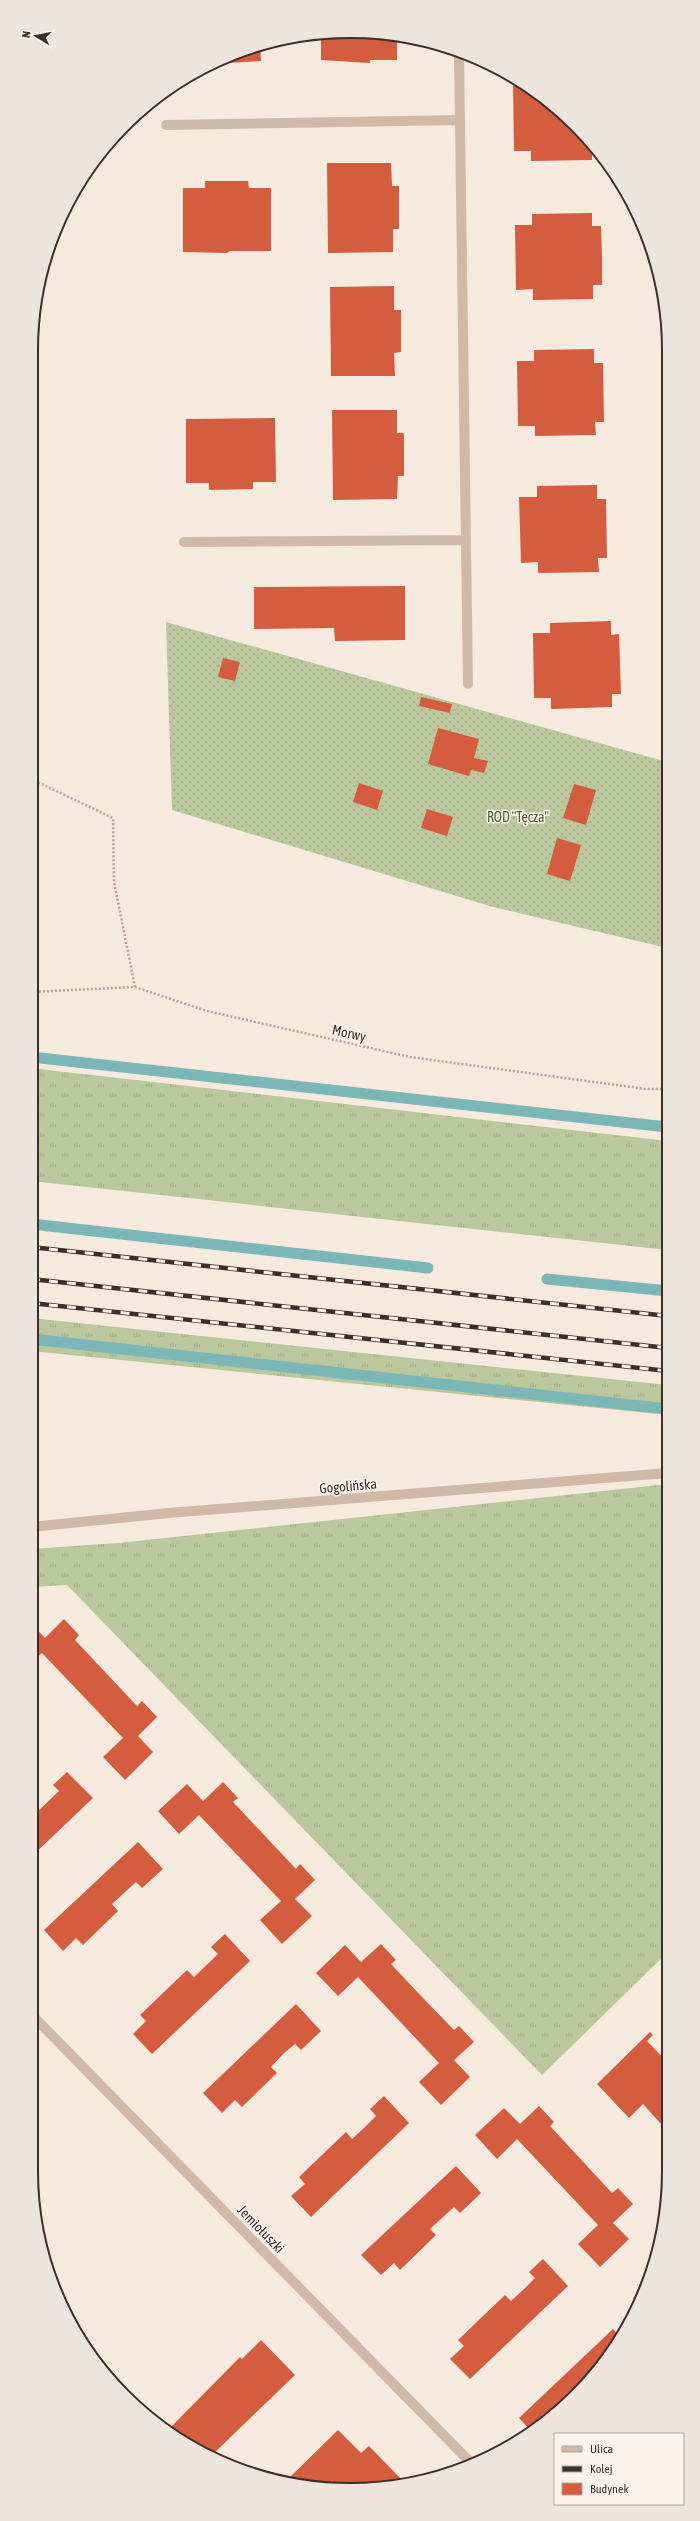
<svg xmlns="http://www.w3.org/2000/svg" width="700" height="2521" viewBox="0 0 700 2521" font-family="'Asap Condensed',sans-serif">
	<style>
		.grass { fill: url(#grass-tufts) }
		.garden { fill: url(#garden-dots) }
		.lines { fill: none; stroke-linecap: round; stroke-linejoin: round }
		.stream { stroke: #7ab7b6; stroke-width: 11 }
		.building { fill: #d45c3f }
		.path { stroke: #bca292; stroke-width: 2.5; stroke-dasharray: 2 2; stroke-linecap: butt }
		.minor { stroke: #d0b9a8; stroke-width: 10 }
		.rail-casing { stroke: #3c2e29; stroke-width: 4.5 }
		.rail { stroke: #fcf4ec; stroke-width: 3; stroke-dasharray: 9; stroke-linecap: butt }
		.labels { text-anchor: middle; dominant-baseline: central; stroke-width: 3; stroke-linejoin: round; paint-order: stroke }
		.park-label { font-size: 14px; fill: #4d5e2a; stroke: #fcf4ec }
		.street-label { font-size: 14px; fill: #3c2e29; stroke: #fcf4ec }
		.rim { fill: none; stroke: #3c2e29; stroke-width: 2 }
	</style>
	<defs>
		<pattern id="grass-tufts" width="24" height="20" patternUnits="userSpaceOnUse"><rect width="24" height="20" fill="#bbc79c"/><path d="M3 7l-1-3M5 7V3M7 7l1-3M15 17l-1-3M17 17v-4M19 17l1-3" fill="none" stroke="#a2ab86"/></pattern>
		<pattern id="garden-dots" width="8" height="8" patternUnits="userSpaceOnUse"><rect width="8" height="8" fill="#bbc79c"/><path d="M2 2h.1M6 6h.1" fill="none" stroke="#a2ab86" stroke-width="1.8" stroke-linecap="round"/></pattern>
	</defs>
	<rect width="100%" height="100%" fill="#f6eadf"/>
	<path class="grass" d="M31,1068L668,1141V1250L31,1181Z
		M31,1318L668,1385V1415L31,1351Z
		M668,1484L669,1951L542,2075L67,1585L31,1587V1549L118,1543Z"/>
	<path class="garden" d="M166,622L667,762V948L493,907L172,810Z"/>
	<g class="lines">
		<path class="stream" d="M31,1057L667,1127
			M31,1224L428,1268
			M547,1279L668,1291
			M31,1339L668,1409"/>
	</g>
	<path class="building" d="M350,31L397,36V60H370V63L321,60V34Z
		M260,45L261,61L211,64L228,55Z
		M513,86H524L590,139L594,146H592V160L531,161V151H514Z
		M327,163H391L392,186H399V229H393V252L328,253Z
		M205,181H248L249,188H271V251H230L227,253L183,252V188H205Z
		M592,213V226H601L602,256V285H593V299L533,300V289L516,290L515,225H532V214Z
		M394,286V310H401V352L394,353L395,376H331L330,287Z
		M594,349V363H603L604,422H595L596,435L535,436V426H518L517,361H534V350Z
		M332,410H397V433H404V476H398L397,499L333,500Z
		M275,418L276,482H253V489L209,490V483H186V419Z
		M597,485V499H606L607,558H598L599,572L538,573V562L521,563L519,497H537V486Z
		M405,586V640L335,641L334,628L254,629V587Z
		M611,621V635L619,634L621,694H612V707L551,709V698H534L533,633H550V623Z
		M223,658L240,662L235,681L218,677Z
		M421,697L452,704L450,713L419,706Z
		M438,728L479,739L474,758L488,761L484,773L471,770L469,776L428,764Z
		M359,783L383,791L377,810L353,802Z
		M574,784L596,790L586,825L563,818Z
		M427,809L453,817L447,836L421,828Z
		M557,838L581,845L570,881L547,874Z
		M64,1619L79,1635L75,1640L137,1706L142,1701L157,1717L138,1736L153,1752L125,1780L103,1757L123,1738L42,1653L31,1663V1623L45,1638Z
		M67,1772L93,1798L31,1857V1809L35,1814L59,1791L53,1785Z
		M223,1782L238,1798L233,1802L296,1869L300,1864L315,1880L295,1899L312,1916L282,1944L260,1920L281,1901L199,1815L179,1834L158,1811L187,1784L203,1801Z
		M138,1842L163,1869L142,1888L136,1882L112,1904L118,1911L83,1945L76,1938L63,1951L44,1930Z
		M225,1934L250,1961L152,2054L133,2034L146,2021L140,2015L187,1970L194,1977L218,1954L211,1947Z
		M381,1944L396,1960L391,1964L422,1997L454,2030L459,2026L474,2042L454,2060L470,2077L441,2105L419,2082L439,2063L358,1977L338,1996L316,1973L345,1945L361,1962Z
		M296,2004L321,2031L301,2050L295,2044L283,2054L271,2067L277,2073L242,2107L235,2100L222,2113L203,2093Z
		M650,2032L653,2035L647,2041L669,2064V2116L661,2124L643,2104L629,2118L597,2084Z
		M384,2096L409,2123L311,2217L291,2196L305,2184L299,2177L346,2132L352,2139L364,2128L376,2116L370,2109Z
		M539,2106L554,2122L550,2126L612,2193L618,2188L633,2204L613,2223L629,2239L600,2267L578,2244L598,2225L517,2139L497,2159L475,2135L504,2108L520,2124Z
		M456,2166L481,2193L460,2213L454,2207L430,2229L436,2235L400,2270L394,2263L381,2275L361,2255Z
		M543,2259L568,2286L470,2379L450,2359L464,2346L458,2340L505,2295L511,2301L524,2289L535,2278L529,2272Z
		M642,2290L637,2302L633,2298Z
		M613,2329L621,2338L590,2382L544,2424L532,2432L519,2418Z
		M261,2340L295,2375L210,2457L167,2431L240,2357L242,2359Z
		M338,2430L361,2453L369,2446L404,2482L340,2488L332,2481L324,2489L285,2482Z"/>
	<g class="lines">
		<path class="path" d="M31,779L113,818L114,882L135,987
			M31,992L135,987L207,1011L410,1057L646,1089H667"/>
		<path class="minor" d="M459,55L468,684
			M166,125L460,120
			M184,542L465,540
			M31,1527L169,1513L668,1473
			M31,2014L472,2464"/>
		<defs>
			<path id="rail" d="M31,1247L668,1316
				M31,1279L668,1348
				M31,1303L668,1371"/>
		</defs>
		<use href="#rail" class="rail-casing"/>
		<use href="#rail" class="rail"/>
	</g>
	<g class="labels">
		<g class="park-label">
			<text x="518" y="817">ROD "Tęcza"</text>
		</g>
		<g class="street-label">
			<text transform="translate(349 1033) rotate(13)">Morwy</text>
			<text transform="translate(348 1486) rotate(-5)">Gogolińska</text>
			<text transform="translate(261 2229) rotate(46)">Jemiołuszki</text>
		</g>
	</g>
	<path d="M0 0H700V2521H0ZM350 38H350A312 312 0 0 1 662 350V2171A312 312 0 0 1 350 2483H350A312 312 0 0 1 38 2171V350A312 312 0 0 1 350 38Z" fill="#ede4dc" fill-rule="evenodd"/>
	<path class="rim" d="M350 38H350A312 312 0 0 1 662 350V2171A312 312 0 0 1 350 2483H350A312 312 0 0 1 38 2171V350A312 312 0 0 1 350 38Z"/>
	<rect x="554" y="2433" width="130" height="72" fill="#fcf4ec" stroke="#afa59e"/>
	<rect x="562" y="2446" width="20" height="6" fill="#d0b9a8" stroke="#afa59e"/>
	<text x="590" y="2453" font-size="12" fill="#3c2e29">Ulica</text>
	<rect x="562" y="2466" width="20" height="6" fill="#3c2e29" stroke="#afa59e"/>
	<text x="590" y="2473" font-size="12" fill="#3c2e29">Kolej</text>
	<rect x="562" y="2483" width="20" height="12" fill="#d45c3f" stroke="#afa59e"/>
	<text x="590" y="2493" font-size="12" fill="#3c2e29">Budynek</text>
	<g transform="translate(36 36) rotate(280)" stroke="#fcf4ec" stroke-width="3" paint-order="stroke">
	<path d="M0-3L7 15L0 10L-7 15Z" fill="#3c2e29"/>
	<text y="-6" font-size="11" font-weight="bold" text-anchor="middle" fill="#3c2e29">N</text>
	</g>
</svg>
